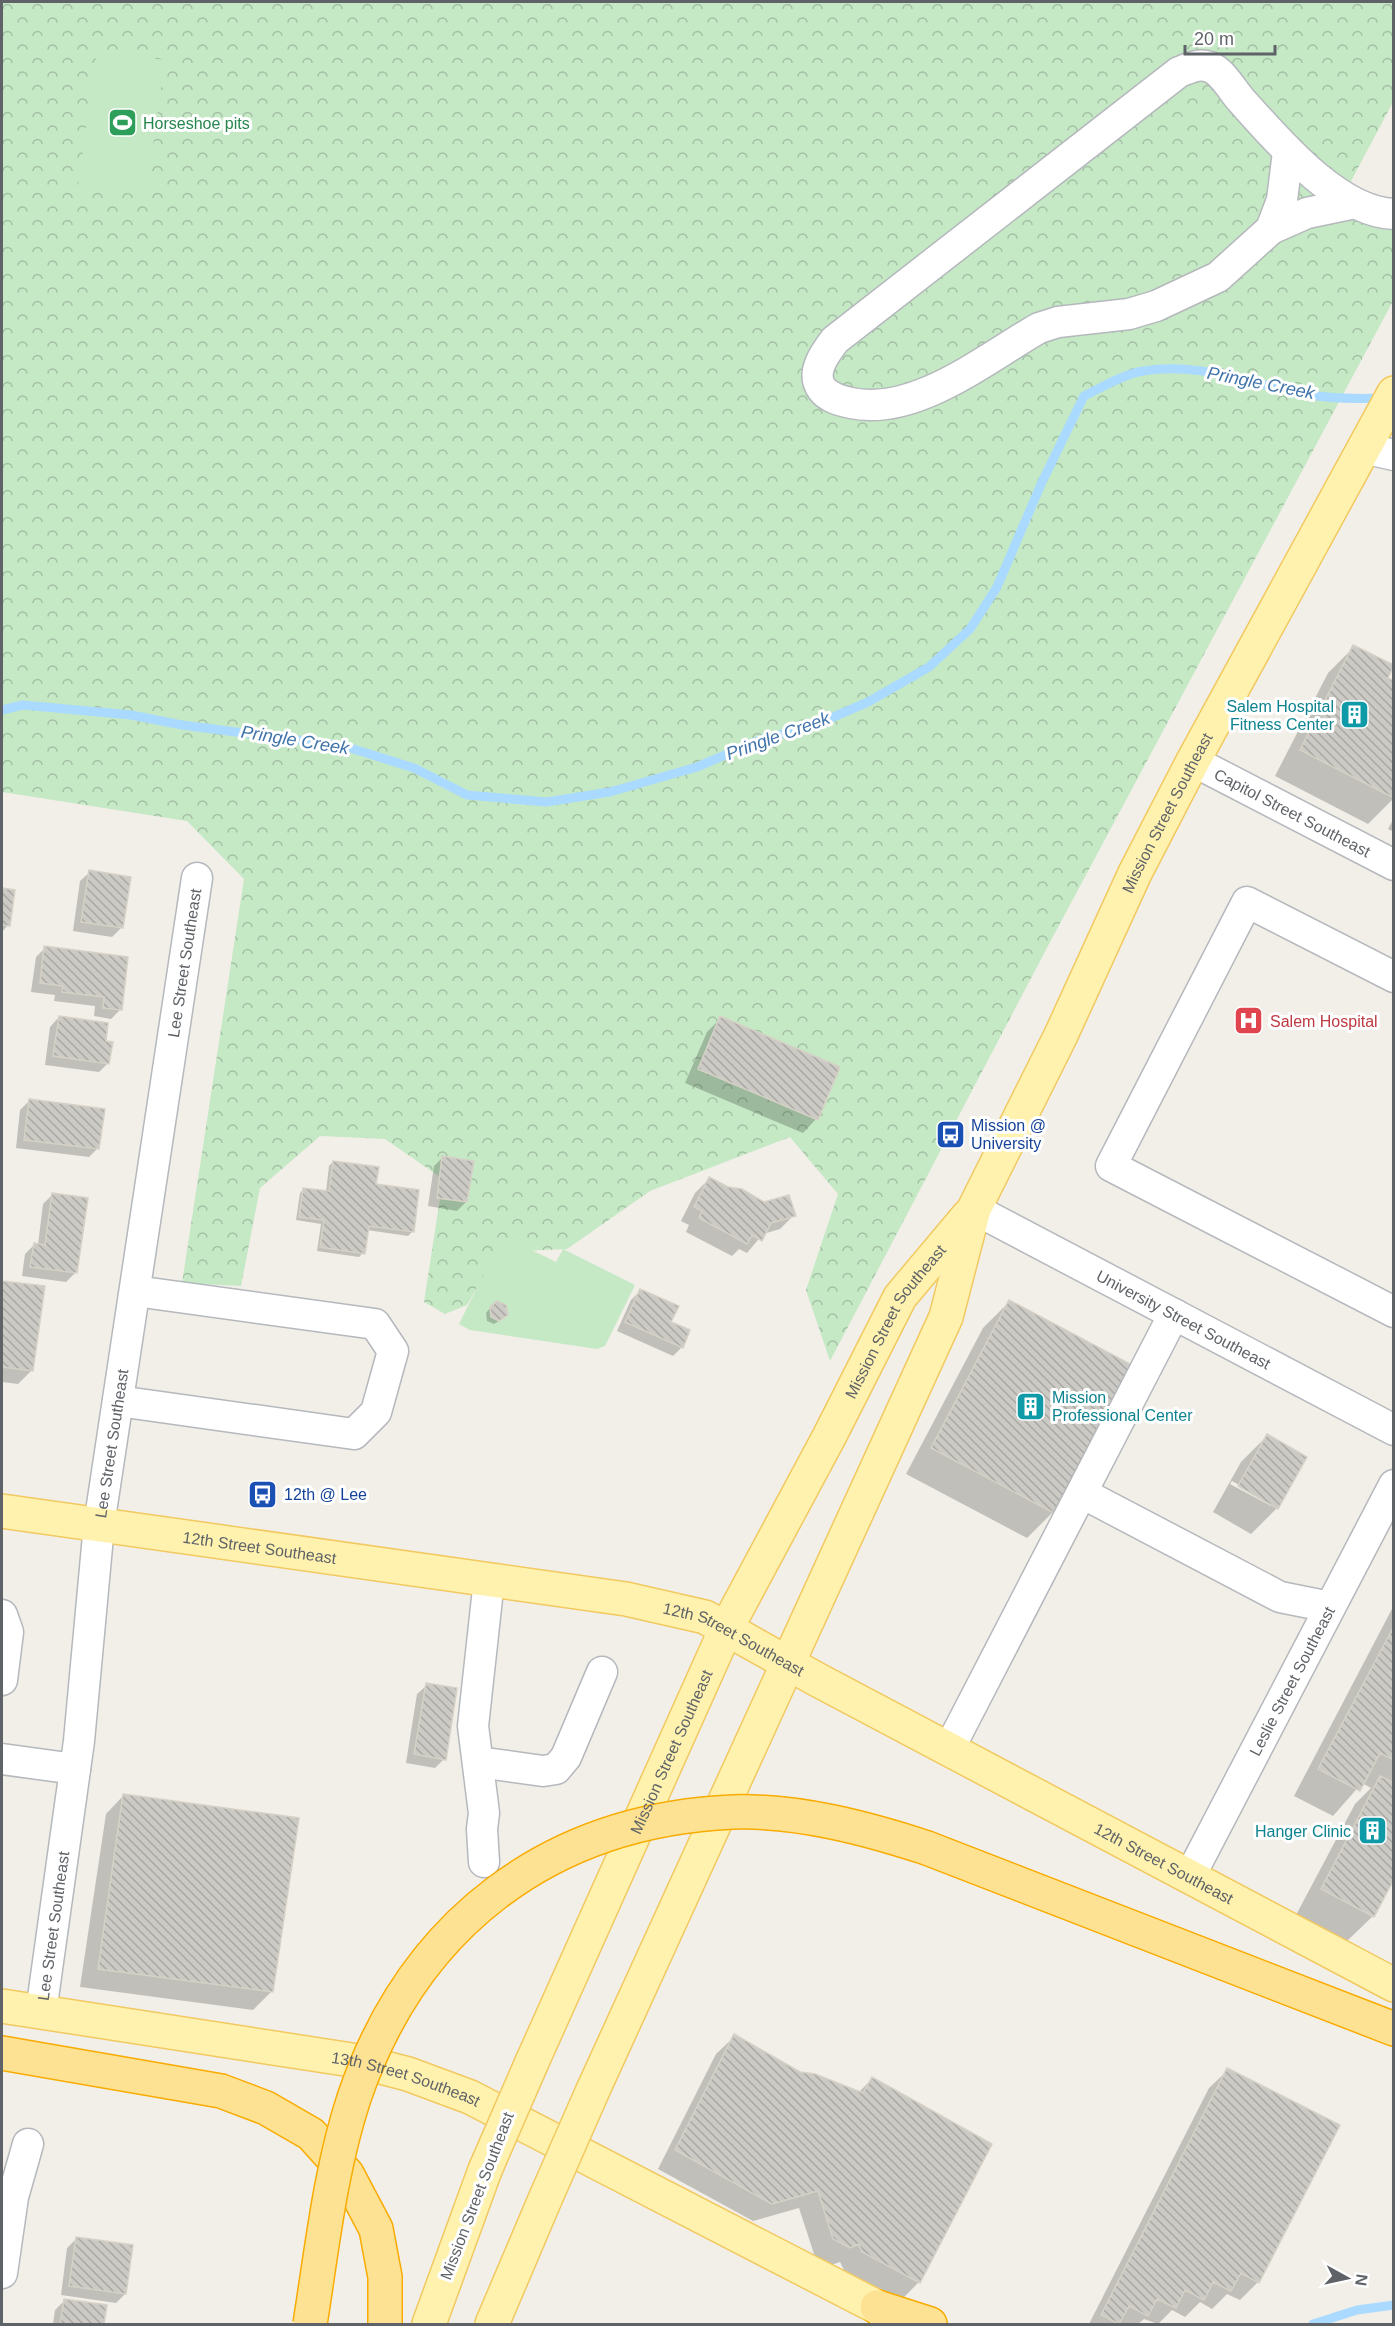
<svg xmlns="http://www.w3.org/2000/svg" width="1395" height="2326" viewBox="0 0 1395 2326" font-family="Arial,sans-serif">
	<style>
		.forest { fill: url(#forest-crowns) }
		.garden { fill: #c5e8c5 }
		.shadow { fill: #0003; fill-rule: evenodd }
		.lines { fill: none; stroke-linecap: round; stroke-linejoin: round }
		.stream { stroke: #aadaff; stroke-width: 9 }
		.building { fill: url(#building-back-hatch); stroke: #d6d1c6; stroke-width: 1.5 }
		.minor-casing { stroke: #b5b8bc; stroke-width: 33 }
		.major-casing { stroke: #f2c960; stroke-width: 36 }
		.highway-casing { stroke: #f9ab00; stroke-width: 36 }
		.minor { stroke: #fff; stroke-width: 30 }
		.major { stroke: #fff2af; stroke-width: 33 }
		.highway { stroke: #fde293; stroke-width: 33 }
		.major-bridge-casing { stroke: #f2c960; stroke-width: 36; stroke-linecap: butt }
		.highway-bridge-casing { stroke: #f9ab00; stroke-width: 36; stroke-linecap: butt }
		.major-bridge { stroke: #fff2af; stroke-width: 33 }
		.highway-bridge { stroke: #fde293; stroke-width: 33 }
		.labels { text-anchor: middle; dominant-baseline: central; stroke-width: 6; stroke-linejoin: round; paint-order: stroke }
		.leisure-label { font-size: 16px; fill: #27864d; stroke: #fff; text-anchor: start }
		.culture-label { font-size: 16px; fill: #0d838f; stroke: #fff; text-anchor: end }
		.street-label { font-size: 16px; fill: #5f6368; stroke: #fff }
		.health-label { font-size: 16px; fill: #be3a42; stroke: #fff; text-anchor: start }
		.transit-label { font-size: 16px; fill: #164399; stroke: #fff; text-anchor: start }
		.water-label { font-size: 18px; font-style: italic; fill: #4174aa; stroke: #fff }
	</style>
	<defs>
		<pattern id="forest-crowns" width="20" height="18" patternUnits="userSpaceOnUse" patternTransform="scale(1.5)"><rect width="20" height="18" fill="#c5e8c5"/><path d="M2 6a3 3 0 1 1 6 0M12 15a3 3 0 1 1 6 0" fill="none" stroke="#a3c0a4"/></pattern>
		<pattern id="building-back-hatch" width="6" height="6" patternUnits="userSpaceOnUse" patternTransform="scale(1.5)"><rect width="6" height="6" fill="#cccac5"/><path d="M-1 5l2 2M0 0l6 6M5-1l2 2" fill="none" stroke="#a9a8a4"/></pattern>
	</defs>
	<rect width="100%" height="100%" fill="#f1efe8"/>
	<path class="forest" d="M2,2H1393V102L1341,200L1393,227V301L1049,944L830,1361L806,1290L838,1194L790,1137L650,1191L567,1249L498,1252L467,1305L445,1314L424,1302L443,1179L385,1139L320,1136L260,1188L241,1286L182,1283L244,879L187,821L2,792Z"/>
	<path class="garden" d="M97,51L165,60L146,196L78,186Z
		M503,1236L556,1262L563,1249L635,1285L605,1346L597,1349L470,1330L459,1324Z"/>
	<path class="shadow" d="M1354,647L1386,679L1394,683V798L1368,824L1275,776L1328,673Z
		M1394,818V832L1388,829Z
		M90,872L121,928L112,937L73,931L80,881Z
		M2,889L13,891L8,925L2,932Z
		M45,948L120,1010L111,1019L94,1016L95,1006L54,1001L55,995L31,992L36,957Z
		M59,1017L104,1042L108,1063L99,1072L45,1065L50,1027Z
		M721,1018L816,1119L803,1133L685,1083L707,1032Z
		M29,1101L98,1148L89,1157L16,1148L20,1110Z
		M443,1157L466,1202L457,1211L428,1206L434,1166Z
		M333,1162L374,1185L412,1232L408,1236L367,1230L363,1253L359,1257L317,1251L321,1224L296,1220L300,1193L304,1189L326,1192L329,1166Z
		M709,1179L763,1204L794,1215L780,1229L763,1234L747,1253L739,1249L732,1256L686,1232L689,1225L681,1221L695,1193Z
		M52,1195L76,1272L66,1282L22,1276L25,1254L34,1245H38L43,1204Z
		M2,1282L43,1288L31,1371L18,1384L2,1382Z
		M640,1291L669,1323L682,1347L673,1356L617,1331L631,1300Z
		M1009,1302L1053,1512L1027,1538L906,1474L983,1328Z
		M490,1308L502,1319L494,1324L487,1321L486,1313Z
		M1267,1436L1277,1508L1251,1534L1213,1512L1241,1462ZM1232,1481L1271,1503V1506L1230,1484Z
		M1394,1605V1876L1373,1916L1346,1942L1296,1915L1355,1804L1371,1788L1362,1783L1333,1816L1294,1796Z
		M427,1685L444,1759L435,1768L406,1763L417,1694Z
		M124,1795L297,1820L271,1992L253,2010L80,1987L106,1814Z
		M735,2036L799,2073L858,2093L872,2079L919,2282L901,2300L844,2270L840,2262L831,2265L815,2257L799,2208L753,2221L658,2169L716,2054Z
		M1228,2070L1258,2282L1240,2300L1227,2294L1212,2309L1200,2302L1185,2317L1172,2310L1158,2324L1144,2319L1138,2324H1089L1209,2088Z
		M76,2239L125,2294L116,2303L61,2295L67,2248Z
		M64,2301L105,2306L102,2324H53L55,2310Z"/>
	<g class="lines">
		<path class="stream" d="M2,710L23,705L131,715L182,725L344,746L414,768L467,795L546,802L610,792L697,767L760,740L815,725L868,702L929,667L970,629L997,587L1042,482L1084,396C1101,388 1120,376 1138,372C1197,360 1249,384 1305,394C1331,399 1357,399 1383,398
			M1313,2324L1357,2310L1394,2305"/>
	</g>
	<path class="building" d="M1353,645L1394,665L1388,678L1394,681V798L1300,750Z
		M89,870L131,877L123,928L81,922Z
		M2,888L15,890L10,926L2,925Z
		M44,946L128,957L122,1010L103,1008L104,997L62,992L63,986L40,983Z
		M59,1016L108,1023L106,1041L113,1042L109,1064L53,1056Z
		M720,1016L840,1067L818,1120L698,1069Z
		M29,1099L105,1109L99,1149L24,1140Z
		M442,1156L474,1161L467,1202L437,1198Z
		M333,1161L379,1167L376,1184L419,1190L414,1232L369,1226L365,1254L320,1247L324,1220L299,1217L303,1188L329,1191Z
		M709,1177L728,1187L742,1189L764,1202L789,1195L796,1216L771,1223L762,1241L752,1235L747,1244L699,1218L702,1211L694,1207Z
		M52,1193L88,1198L77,1273L30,1267L34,1243L45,1245Z
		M2,1276V1281L45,1286L33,1371L2,1367Z
		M640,1289L679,1306L671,1322L690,1330L683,1348L625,1322Z
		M1009,1300L1132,1365L1054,1513L931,1448Z
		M497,1301L506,1305L508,1315L499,1321L491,1317L490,1307Z
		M1267,1434L1307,1457L1278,1509L1238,1486Z
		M1394,1626V1760L1380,1753L1360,1791L1318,1769Z
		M426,1683L457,1688L446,1760L414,1754Z
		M1380,1776L1394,1783V1879L1374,1917L1321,1889Z
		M123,1794L299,1818L273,1992L98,1969Z
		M734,2034L800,2072L815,2074L863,2093L872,2077L992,2144L920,2283L862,2252L859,2244L850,2248L833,2239L818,2191L772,2204L675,2150Z
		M1227,2068L1340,2125L1259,2283L1241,2273L1231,2291L1213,2282L1204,2300L1185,2290L1176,2308L1157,2299L1148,2316L1129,2306L1119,2324L1101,2315Z
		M76,2237L133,2245L126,2294L69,2286Z
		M64,2299L107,2305L104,2324H60Z"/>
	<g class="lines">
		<defs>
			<g id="minor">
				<path d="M1355,203L1307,213L1271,229L1218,277L1156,306L1129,314L1058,322L1039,328C985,359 914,417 851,403C841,401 829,398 822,389C810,373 825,353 835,340L1179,72C1190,68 1198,63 1210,67C1223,72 1232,90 1241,100C1277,140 1337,212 1394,214"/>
				<path d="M1271,229L1282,200L1288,152"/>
				<path d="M1363,448L1394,455"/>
				<path id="s1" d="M1193,761L1394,865"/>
				<path d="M1394,977L1247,902L1111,1166L1394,1312"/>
				<path id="s2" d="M974,1209L1394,1430"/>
				<path d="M118,1401L354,1434L376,1412L393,1351L375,1324L135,1291"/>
				<path d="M1082,1493L1280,1597L1330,1607"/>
				<path d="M2,1615L8,1632L2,1680"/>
				<path d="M949,1749L1174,1314"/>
				<path d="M2,1759L75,1769"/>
				<path d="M478,1762L543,1771L556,1769L566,1757L602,1672"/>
				<path d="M484,1862L482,1829L484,1813L473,1726L489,1580"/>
				<path id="s3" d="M1190,1876L1394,1485"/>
				<path id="s4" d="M41,2012L79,1741L99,1525L197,878"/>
				<path d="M2,2273L13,2197L28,2144"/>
			</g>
			<g id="major">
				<path id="s5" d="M2,1511L626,1599L705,1617L818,1680L1394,1985"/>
				<path id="s6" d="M2,2006L358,2061L408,2074L470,2097L877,2307L901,2324"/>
				<path id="s7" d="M532,2062L726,1629L829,1437L900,1297L968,1216"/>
				<path id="s8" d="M593,2090L946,1317L974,1209L1061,1035L1135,873L1193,761L1394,393"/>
				<path d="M429,2324L485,2170"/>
				<path d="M492,2324L546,2197"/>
			</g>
			<path id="highway" d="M927,1848L1394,2029
				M2,2053L221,2091L266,2108L311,2134L347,2174L376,2229L385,2277V2324
				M877,2307L930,2324"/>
		</defs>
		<use href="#minor" class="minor-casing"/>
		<use href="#major" class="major-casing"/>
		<use href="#highway" class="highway-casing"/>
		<use href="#minor" class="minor"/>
		<use href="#major" class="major"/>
		<use href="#highway" class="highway"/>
		<defs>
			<path id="major-bridge" d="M485,2170L532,2062
				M546,2197L593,2090"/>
			<path id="highway-bridge" d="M310,2324C322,2249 330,2171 354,2098C413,1924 549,1820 733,1812C798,1810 866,1828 927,1848"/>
		</defs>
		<use href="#major-bridge" class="major-bridge-casing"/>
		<use href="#highway-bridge" class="highway-bridge-casing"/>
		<use href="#major-bridge" class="major-bridge"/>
		<use href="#highway-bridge" class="highway-bridge"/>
	</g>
	<defs>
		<symbol id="stadium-square" viewBox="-11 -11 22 22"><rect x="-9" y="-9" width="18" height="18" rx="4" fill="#2e9e5b" stroke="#fff"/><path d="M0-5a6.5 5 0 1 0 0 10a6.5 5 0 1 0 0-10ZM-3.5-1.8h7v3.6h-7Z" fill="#fff"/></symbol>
		<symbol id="building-square" viewBox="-11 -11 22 22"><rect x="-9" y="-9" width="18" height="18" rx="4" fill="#0f9aa8" stroke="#fff"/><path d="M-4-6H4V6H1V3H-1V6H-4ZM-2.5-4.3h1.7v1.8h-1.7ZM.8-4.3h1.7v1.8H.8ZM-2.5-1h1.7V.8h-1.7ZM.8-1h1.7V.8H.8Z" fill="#fff"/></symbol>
		<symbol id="hospital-square" viewBox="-11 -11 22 22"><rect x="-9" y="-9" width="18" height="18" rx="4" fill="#e0444e" stroke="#fff"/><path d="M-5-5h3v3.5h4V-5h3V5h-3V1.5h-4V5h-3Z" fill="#fff"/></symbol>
		<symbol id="bus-square" viewBox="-11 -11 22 22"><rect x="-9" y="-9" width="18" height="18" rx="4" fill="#1a4fb4" stroke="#fff"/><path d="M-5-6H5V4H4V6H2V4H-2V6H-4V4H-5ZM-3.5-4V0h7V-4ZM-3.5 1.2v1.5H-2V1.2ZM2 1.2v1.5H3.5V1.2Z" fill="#fff"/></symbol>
	</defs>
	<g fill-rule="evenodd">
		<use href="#stadium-square" x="106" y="106" width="33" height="33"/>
		<use href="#building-square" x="1338" y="698" width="33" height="33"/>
		<use href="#hospital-square" x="1232" y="1004" width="33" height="33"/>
		<use href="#bus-square" x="934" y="1118" width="33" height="33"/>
		<use href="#building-square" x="1014" y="1390" width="33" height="33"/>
		<use href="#bus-square" x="246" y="1478" width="33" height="33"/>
		<use href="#building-square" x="1356" y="1814" width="33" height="33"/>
	</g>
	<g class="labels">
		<g class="leisure-label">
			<text x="143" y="123">Horseshoe pits</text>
		</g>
		<g class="culture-label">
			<text x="1334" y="706">Salem Hospital<tspan x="1334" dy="18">Fitness Center</tspan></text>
			<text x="1052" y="1397" text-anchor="start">Mission<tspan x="1052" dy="18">Professional Center</tspan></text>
			<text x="1351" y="1831">Hanger Clinic</text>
		</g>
		<g class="street-label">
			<text stroke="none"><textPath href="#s8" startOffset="1402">Mission Street Southeast</textPath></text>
			<text stroke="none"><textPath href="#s1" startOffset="112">Capitol Street Southeast</textPath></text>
			<text stroke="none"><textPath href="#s4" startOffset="1059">Lee Street Southeast</textPath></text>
			<text stroke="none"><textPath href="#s2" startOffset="237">University Street Southeast</textPath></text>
			<text stroke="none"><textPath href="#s7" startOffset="826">Mission Street Southeast</textPath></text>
			<text stroke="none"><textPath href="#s4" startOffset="573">Lee Street Southeast</textPath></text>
			<text stroke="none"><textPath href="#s5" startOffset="260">12th Street Southeast</textPath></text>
			<text stroke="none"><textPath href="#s5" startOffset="746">12th Street Southeast</textPath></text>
			<text stroke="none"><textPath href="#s3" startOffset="220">Leslie Street Southeast</textPath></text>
			<text stroke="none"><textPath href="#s7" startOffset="340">Mission Street Southeast</textPath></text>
			<text stroke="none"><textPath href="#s5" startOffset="1232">12th Street Southeast</textPath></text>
			<text stroke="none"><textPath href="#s4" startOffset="87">Lee Street Southeast</textPath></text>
			<text stroke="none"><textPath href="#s6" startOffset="411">13th Street Southeast</textPath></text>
			<text transform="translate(477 2196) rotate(-69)">Mission Street Southeast</text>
		</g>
		<g class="health-label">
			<text x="1270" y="1021">Salem Hospital</text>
		</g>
		<g class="transit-label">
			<text x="971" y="1125">Mission @<tspan x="971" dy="18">University</tspan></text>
			<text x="284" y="1494">12th @ Lee</text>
		</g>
		<g class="water-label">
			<text transform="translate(1261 383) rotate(11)">Pringle Creek</text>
			<text transform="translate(778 736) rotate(-20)">Pringle Creek</text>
			<text transform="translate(295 740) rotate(9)">Pringle Creek</text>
		</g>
	</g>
	<rect width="1395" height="2326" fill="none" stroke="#5f6368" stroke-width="6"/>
	<g transform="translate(1347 2278) rotate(98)" stroke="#ffffff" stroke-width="4.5" paint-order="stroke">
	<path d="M0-4.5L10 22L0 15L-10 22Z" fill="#5f6368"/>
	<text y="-9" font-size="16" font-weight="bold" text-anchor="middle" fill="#5f6368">N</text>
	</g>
	<path d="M1185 45v9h90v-9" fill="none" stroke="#5f6368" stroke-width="3"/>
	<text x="1194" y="45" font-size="18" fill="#5f6368" stroke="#ffffff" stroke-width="4.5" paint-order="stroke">20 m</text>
</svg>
